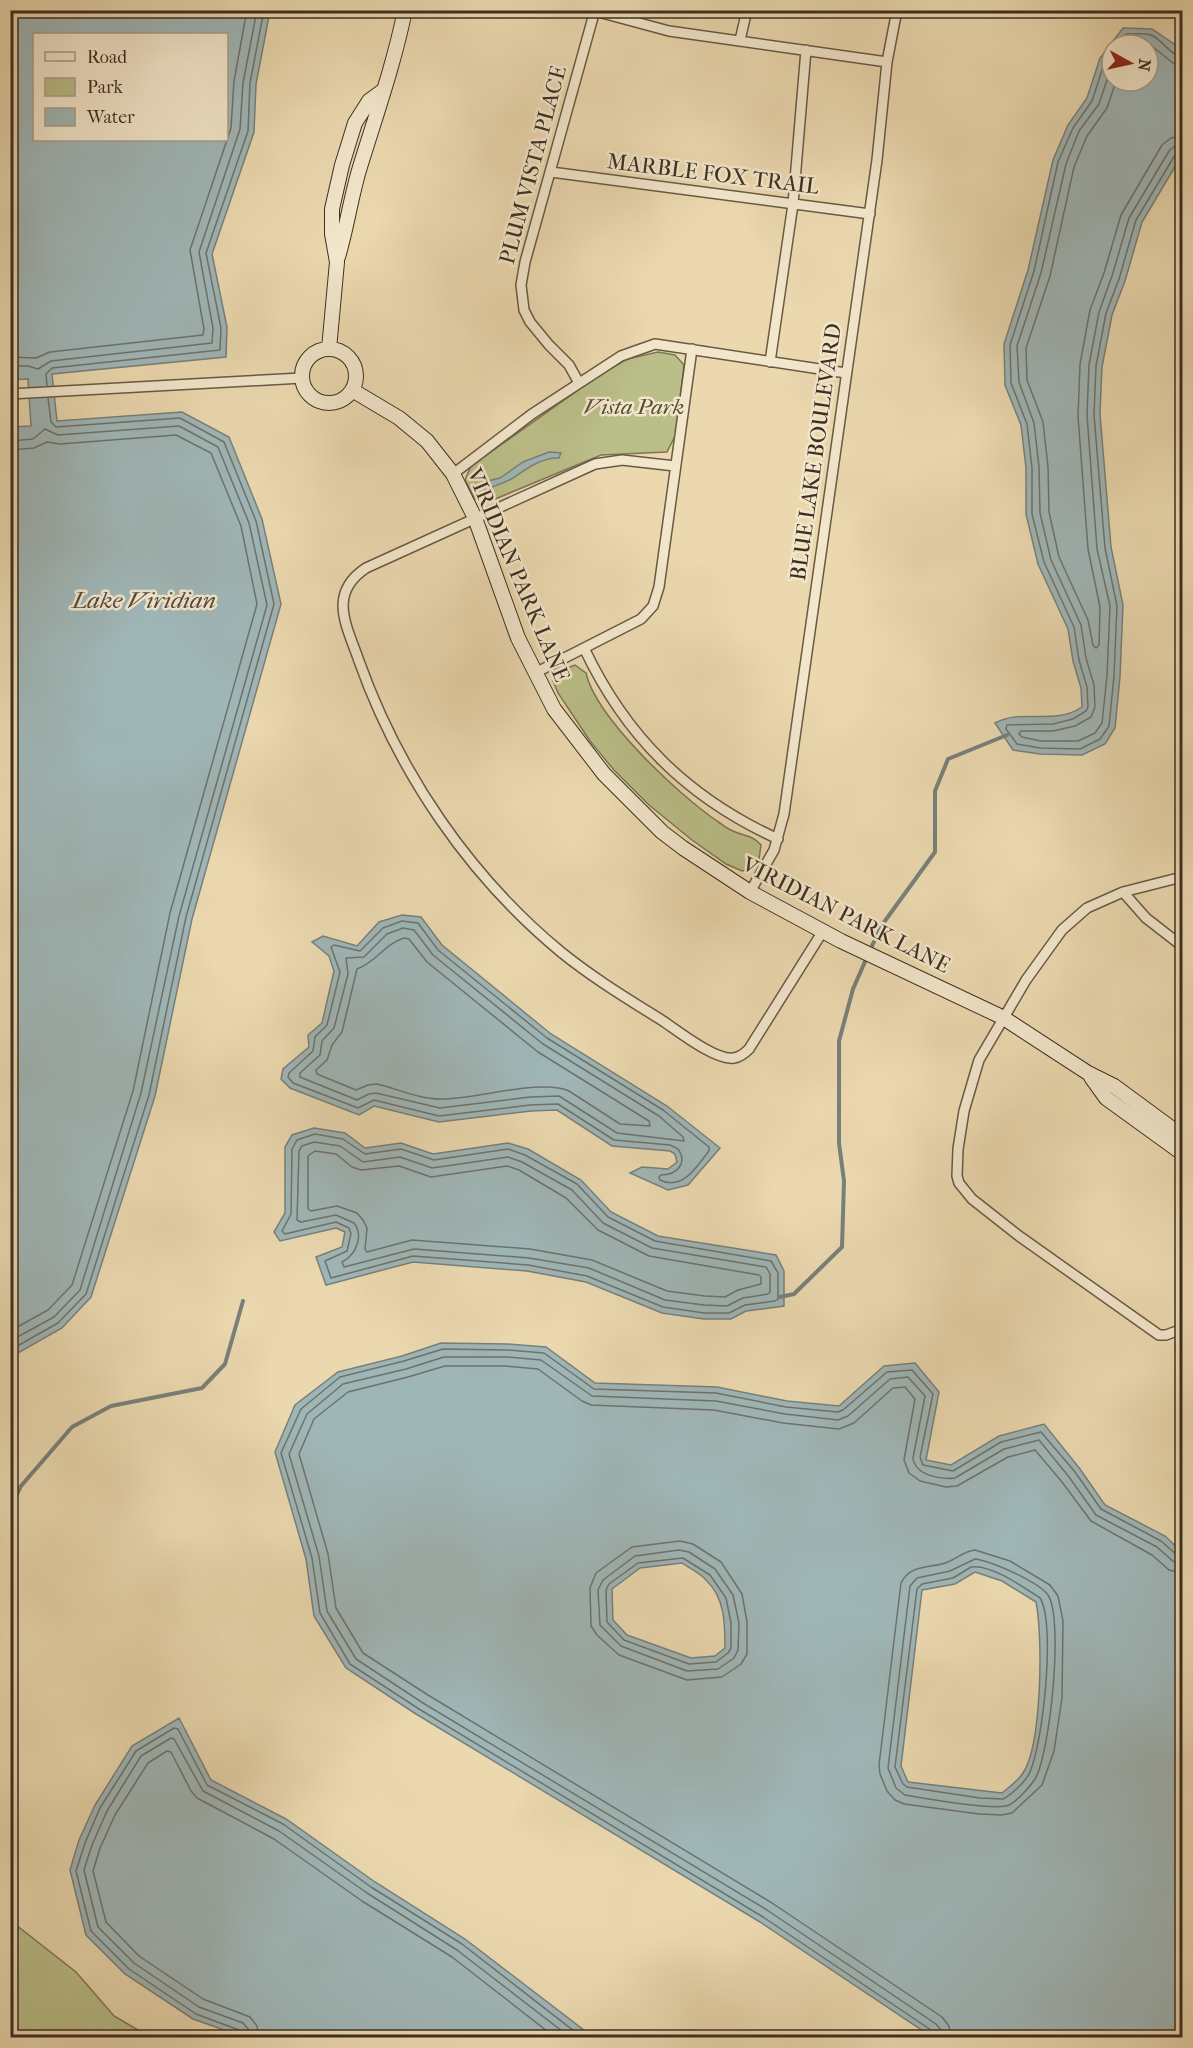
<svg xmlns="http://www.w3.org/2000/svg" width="1193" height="2048" viewBox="0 0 1193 2048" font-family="'IM FELL French Canon',serif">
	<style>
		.green { fill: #babe88; stroke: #7c7655; stroke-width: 1.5 }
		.water { fill: #9fb6b7; stroke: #78807b; stroke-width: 1.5; fill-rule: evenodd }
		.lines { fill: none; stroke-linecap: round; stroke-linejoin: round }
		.shore { stroke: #6e726c; stroke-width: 1.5 }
		.stream { stroke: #78807b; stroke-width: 4 }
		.street-casing { stroke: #685945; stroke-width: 12 }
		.secondary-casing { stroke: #3d2f22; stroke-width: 16 }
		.street { stroke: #f2e6cb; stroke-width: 9 }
		.secondary { stroke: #f2e6cb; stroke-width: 14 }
		.labels { text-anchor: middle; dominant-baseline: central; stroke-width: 5; stroke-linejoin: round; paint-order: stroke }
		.street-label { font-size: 22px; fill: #3d2f22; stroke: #f2e6cb }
		.park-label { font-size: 22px; font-style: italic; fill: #564c36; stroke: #f2e6cb }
		.water-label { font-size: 24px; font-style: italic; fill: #514a40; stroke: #f2e6cb }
	</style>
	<rect width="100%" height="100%" fill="#ebd8af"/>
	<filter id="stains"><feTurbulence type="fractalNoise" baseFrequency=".00333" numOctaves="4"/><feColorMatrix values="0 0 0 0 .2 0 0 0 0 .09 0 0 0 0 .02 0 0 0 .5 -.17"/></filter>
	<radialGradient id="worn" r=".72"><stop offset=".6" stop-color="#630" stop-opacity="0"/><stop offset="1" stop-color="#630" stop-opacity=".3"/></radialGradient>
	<path class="green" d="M658,352L675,355L684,365L676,434L667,452L601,455L488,502L475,499L465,480L471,466L598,376L627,359Z
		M575,665L586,673C596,718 679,795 717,821C722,824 727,829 733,831C745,837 751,834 761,845L759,859L751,869L742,871L726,864L692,840L649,805L614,770L590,741L558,693L553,681L556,672Z
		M11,1921L76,1972L114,2016L150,2037H11Z"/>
	<path class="water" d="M11,11H270L256,84L254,132L212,254L227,327L226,357L52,374L57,421L182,412L229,437L262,519L281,604L192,919L155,1096L91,1297L62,1328L11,1357L10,427L31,426L28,379L10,380ZM34,34H226V140H34Z
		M1123,28L1152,29L1177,46L1182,55V155L1142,222L1125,281L1112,315L1102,367L1100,414L1111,547L1123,605L1120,677L1115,728L1105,744L1082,755L1040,754L1013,750L995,723C1022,708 1054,726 1082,707L1081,688L1073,661L1068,629L1038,564L1026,514V468L1021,425L1005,385L1004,344L1028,270L1053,160L1068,125L1087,98L1100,58ZM1112,45H1148V81H1112Z
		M549,452L561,453L559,458C542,457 526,469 513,478C505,483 495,485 486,490L483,488L488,481L500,478L523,462Z
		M402,915L421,917L442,945L551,1034L667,1106L720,1148L688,1185L668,1190L630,1173L642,1167L668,1169L677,1162L675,1154L670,1151L612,1146L557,1110L531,1111L439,1122L374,1106L359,1115L290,1088L281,1079L283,1069L309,1047L308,1035L322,1023L334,971L329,956L312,942L323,936L357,946L379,922Z
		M314,1128L345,1133L365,1148L401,1143L433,1154L508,1143L528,1149L581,1180L611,1212L658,1236L776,1255L784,1271V1306L746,1311L731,1319H704L662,1313L586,1282L527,1271L413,1262L326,1285L316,1257L342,1247L345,1232L336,1228L280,1241L274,1232L285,1213V1147L292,1135Z
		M441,1343L507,1344L546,1347L595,1383L717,1387L787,1401L839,1406L884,1366L915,1363L939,1392L926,1460L951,1465L999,1436L1044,1424L1080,1469L1105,1505L1165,1536L1182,1552V2037H932L760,1922L416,1714L346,1668L314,1616L306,1559L275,1452L295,1405L338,1372L402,1356ZM682,1563C689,1568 700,1573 706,1580C725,1598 725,1623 725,1648L715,1656L691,1658L627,1635L613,1620L612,1589L640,1568ZM975,1572L1002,1581L1036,1602C1043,1636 1042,1745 1023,1773C1018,1781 1009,1787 1002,1793L908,1782L901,1766L922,1590L955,1584Z
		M179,1718L211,1780L286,1819L375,1882L465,1939L593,2037H244L193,2019L125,1974L86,1935L70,1870L79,1840L95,1805L132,1746Z"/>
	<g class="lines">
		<path class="shore" d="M1117,45L1126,34C1133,34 1144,33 1151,35C1163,40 1171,56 1182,57
			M1127,45L1131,42L1148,43L1173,63L1182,65
			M1112,52L1105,61L1092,101L1073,128L1058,162L1034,271L1010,345L1011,383L1027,424L1032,468V514L1044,562L1074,627L1079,660L1087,687L1088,707L1086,711L1073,719L1053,724L1007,725L1006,729L1017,744L1040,748L1080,749L1100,739L1109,726L1114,676L1117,606L1105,548L1094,415L1096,366L1106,313L1119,279L1136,220L1175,155L1182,152
			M1112,65L1099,104L1079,131L1066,164L1041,273L1017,346L1019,382L1034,423L1039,467L1040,513L1051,560L1081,625L1086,658L1094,685L1095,707L1091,717L1075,726L1053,731H1021L1019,734L1022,737L1041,741H1078L1095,733L1102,723L1107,676L1110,606L1097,549L1087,415L1089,365L1099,312L1112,276L1129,218L1169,151L1175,146L1182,145
			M1116,81L1107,108L1087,136L1074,167L1050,276L1026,348L1027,380L1043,422L1048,467L1049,512L1059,557L1088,620L1093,645L1096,648L1099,645L1100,607L1088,549L1078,416L1080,364L1090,310L1104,273L1121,215L1162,145L1171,138L1182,136
			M10,357L36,358L50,352L203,335L204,329L190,250L231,128L234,81L247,10
			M10,366H28L38,369L51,361L212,343L213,328L199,252L240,129L243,83L257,10
			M47,386L46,374L52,368L220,350L221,328L206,253L248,131L250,83L264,10
			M10,441L33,439L45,429L58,435L179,426L218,447L249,523L267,605L179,916L141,1093L80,1290L54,1317L10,1341
			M10,450L34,448L47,442L60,444L176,435L211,453L241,526L257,604L170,913L133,1091L72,1285L48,1310L10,1331
			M402,921L418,923L438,950L547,1038L663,1110L709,1147V1151C696,1167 683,1191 660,1180L659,1177L661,1175C677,1175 688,1163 678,1149L670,1145L614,1140L558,1104L530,1105L439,1116L374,1100L358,1108L293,1083L288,1077L289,1073L313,1051L315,1037L327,1025L340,972L331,947L334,945L360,951L383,928Z
			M403,928L414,930L433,955L543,1044L659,1116L683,1137L684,1141L617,1133L559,1096L530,1097L440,1108L376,1093L369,1094L357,1100L300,1077V1073L320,1055L322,1041L334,1028L348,974L346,958L364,957L387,934Z
			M404,938L409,939L427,962L538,1052L649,1121L650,1126L620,1124L569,1091C542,1078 473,1100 440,1099C419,1099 398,1089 377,1084L368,1085L356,1090L317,1074L316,1070L327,1060L332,1045L342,1032L357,969C378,961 383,945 404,938Z
			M315,1134L343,1139L365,1154L401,1149L434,1160L508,1149L525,1155L577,1184L608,1217L655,1241L771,1261L778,1273V1299L775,1301L745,1305L729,1313H704L663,1307L587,1276L528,1265L413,1256L331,1278L325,1261L347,1251L351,1234L349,1228L336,1222L285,1234L282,1231L291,1214L292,1149L297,1140Z
			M314,1142L340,1146L363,1162L400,1157L432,1168L508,1157L522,1162L572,1190L603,1223L652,1248L766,1267L770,1274V1292L768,1294L743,1298L727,1306L704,1305L665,1300L589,1268L529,1258L414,1249L344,1267L342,1262C356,1255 364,1236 354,1223L336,1215L301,1222L297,1220L299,1151L302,1146Z
			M315,1151L336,1154L352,1167L361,1170L399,1166L431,1177L507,1166L519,1170L566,1198L598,1230L649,1256L759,1275L761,1277V1284L738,1290L725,1297L705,1296L667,1291L592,1260L530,1249L412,1240L367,1252L365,1249L367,1228L363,1220L357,1213L337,1206L311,1211L308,1209V1156Z
			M10,1350L58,1323L86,1294L149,1095L186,917L274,604L256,521L224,442L180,418L56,427L51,422L48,398
			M680,1541L693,1544L721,1562L742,1594L747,1622V1654L741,1664L722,1677L687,1680L619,1655L597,1635L591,1626L590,1588L596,1573L632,1547Z
			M679,1550L689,1552L715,1569L733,1595L739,1623L738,1650L734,1658L718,1669L687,1671L621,1646L600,1625L598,1590L603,1580L635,1556Z
			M975,1550L1010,1561L1050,1585L1058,1596L1063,1621L1062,1698L1054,1751L1042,1785L1012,1813L1002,1815L979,1814L904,1804L895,1800L887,1791L880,1774L879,1765L901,1583C911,1563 931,1569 948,1562C958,1558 964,1551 975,1550Z
			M683,1558L710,1575L726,1598L731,1623V1648L728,1653L716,1662L689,1664L624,1640L607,1622L606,1590L609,1584L638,1563Z
			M975,1559C991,1561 1039,1582 1048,1595C1064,1619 1050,1754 1035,1779C1030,1787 1017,1801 1009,1805C996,1811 922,1798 905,1795L896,1788L888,1768L910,1586L917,1578L950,1571Z
			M971,1567C991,1564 1023,1587 1040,1598C1056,1623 1043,1746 1029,1774C1025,1782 1011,1795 1003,1799L980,1798L907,1787L903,1784L895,1767L917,1589L922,1584L953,1578Z
			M242,2038L239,2030L196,2014L129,1969L91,1931L76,1871L85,1843L100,1808L136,1751L174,1728L178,1729L207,1785L283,1824L371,1887L462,1944L583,2038
			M250,2038L249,2030L243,2023L199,2007L134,1963L98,1927L84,1870L92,1845L107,1811L141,1756L171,1738L174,1739L203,1791L279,1831L367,1893L457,1950L571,2038
			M259,2038L257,2026L250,2017L203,1999L139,1956L106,1922L93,1871L100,1848L115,1815L148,1763L167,1751L171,1752L191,1791L197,1798L274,1839L362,1901L452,1957L556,2038
			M935,2038L931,2030L763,1917L419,1709L350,1664L320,1613L312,1558L281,1453L301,1409L340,1377L404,1361L443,1349L507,1350L544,1353L594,1389L716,1393L786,1407L838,1412L843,1410L887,1372L912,1370L933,1394L920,1457L923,1465L953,1471L1001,1442L1041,1432L1075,1472L1101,1509L1161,1541L1177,1555L1182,1556
			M942,2038L941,2030L936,2024L767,1910L423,1703L356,1659L327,1611L319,1556L289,1454L307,1414L343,1384L406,1369L444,1357H507L541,1360L592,1396L716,1401L785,1414L838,1420L848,1416L890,1379L908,1377L925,1396L913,1458C915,1475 940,1480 955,1478L1004,1449L1039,1440L1069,1477L1096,1515L1157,1547L1174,1562L1182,1564
			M951,2038L949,2026L942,2017L772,1903L428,1695L363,1653L336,1608L328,1554L299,1454L314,1419L348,1392L408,1377L445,1366H506L538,1369L582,1401L591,1405L714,1410L783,1423L839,1429L854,1423L893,1388L905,1387L915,1399L904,1460L909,1473L920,1481L946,1487L957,1486L1008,1457L1035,1450L1062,1482L1091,1521L1152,1555L1169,1570L1182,1573"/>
		<path class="stream" d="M870,950L882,925L935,852V791L948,759L1007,735
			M780,1297L794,1294L842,1247L844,1181L839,1143V1041L853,989L867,957
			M10,1509L21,1486L72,1427L111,1406L202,1388L225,1364L243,1301"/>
		<defs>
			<path id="street" d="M591,10L669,31L887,62
				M740,40L747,10
				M551,172L870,214
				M770,362L793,204L806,50
				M579,383L569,365L549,345L530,322L524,310L521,285L525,262L595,10
				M10,394L302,378
				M675,466L622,460L595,464L366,568C327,594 347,626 359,661C399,773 469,876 561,952C593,978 628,999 663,1021C678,1031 716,1061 734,1058C740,1057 745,1053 749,1049L823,931
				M453,474L532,414L621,356L655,344L846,373
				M584,648C626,737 688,798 778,839
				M535,673L641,619L653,606L659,587L692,349
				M1182,877L1123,892L1087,908L1062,930L1026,980L979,1060L964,1111L958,1149L957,1176L959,1183L972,1199L1019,1236L1159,1335H1166L1182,1329
				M750,892L774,850L784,814L877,160L887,62L897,10
				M1123,892L1146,918L1182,946"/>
			<path id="secondary" d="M338,257C347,227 351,196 360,167C376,115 394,64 405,10
				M302 376a27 27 0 1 1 54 0a27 27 0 1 1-54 0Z
				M329,349L337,262L332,234V209L342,165L355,123L369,101L384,90
				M352,390L399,418L427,441L453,474L475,518L518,638L554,709L604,774L662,832L683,848L750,892L841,941L1002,1017L1088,1073L1114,1086L1182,1136
				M1091,1077L1106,1098L1182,1153"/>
		</defs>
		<use href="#street" class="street-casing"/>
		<use href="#secondary" class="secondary-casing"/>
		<use href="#street" class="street"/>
		<use href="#secondary" class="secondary"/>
	</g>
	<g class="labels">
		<g class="street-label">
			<text transform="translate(533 165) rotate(-75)">PLUM VISTA PLACE</text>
			<text transform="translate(713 174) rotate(7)">MARBLE FOX TRAIL</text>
			<text transform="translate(816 452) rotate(-82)">BLUE LAKE BOULEVARD</text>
			<text transform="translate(518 575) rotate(67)">VIRIDIAN PARK LANE</text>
			<text transform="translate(846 915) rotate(27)">VIRIDIAN PARK LANE</text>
		</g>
		<g class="park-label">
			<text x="634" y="407">Vista Park</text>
		</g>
		<g class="water-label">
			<text x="144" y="600">Lake Viridian</text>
		</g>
	</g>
	<rect width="1193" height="2048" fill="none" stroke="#ebd8af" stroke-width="36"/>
	<rect x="12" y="12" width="1169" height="2024" fill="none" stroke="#3d2f22" stroke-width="3"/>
	<rect x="18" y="18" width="1157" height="2012" fill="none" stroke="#3d2f22" stroke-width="1.5"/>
	<rect x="33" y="33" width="195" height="108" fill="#f2e6cb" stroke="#aa9d87" stroke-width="1.5"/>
	<rect x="45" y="52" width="30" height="9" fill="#f2e6cb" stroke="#aa9d87" stroke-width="1.5"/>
	<text x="87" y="63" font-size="18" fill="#3d2f22">Road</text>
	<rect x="45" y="78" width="30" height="18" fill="#babe88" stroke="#aa9d87" stroke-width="1.5"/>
	<text x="87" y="93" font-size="18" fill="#3d2f22">Park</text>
	<rect x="45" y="108" width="30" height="18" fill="#9fb6b7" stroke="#aa9d87" stroke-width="1.5"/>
	<text x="87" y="123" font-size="18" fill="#3d2f22">Water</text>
	<g transform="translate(1130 63) rotate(98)"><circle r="28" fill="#f2e6cb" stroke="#aa9d87" stroke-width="1.5"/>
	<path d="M0-4.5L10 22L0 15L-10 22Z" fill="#8f2418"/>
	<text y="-9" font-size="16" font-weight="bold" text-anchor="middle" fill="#3d2f22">N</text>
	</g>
	<rect width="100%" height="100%" filter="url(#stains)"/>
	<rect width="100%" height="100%" fill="url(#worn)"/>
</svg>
